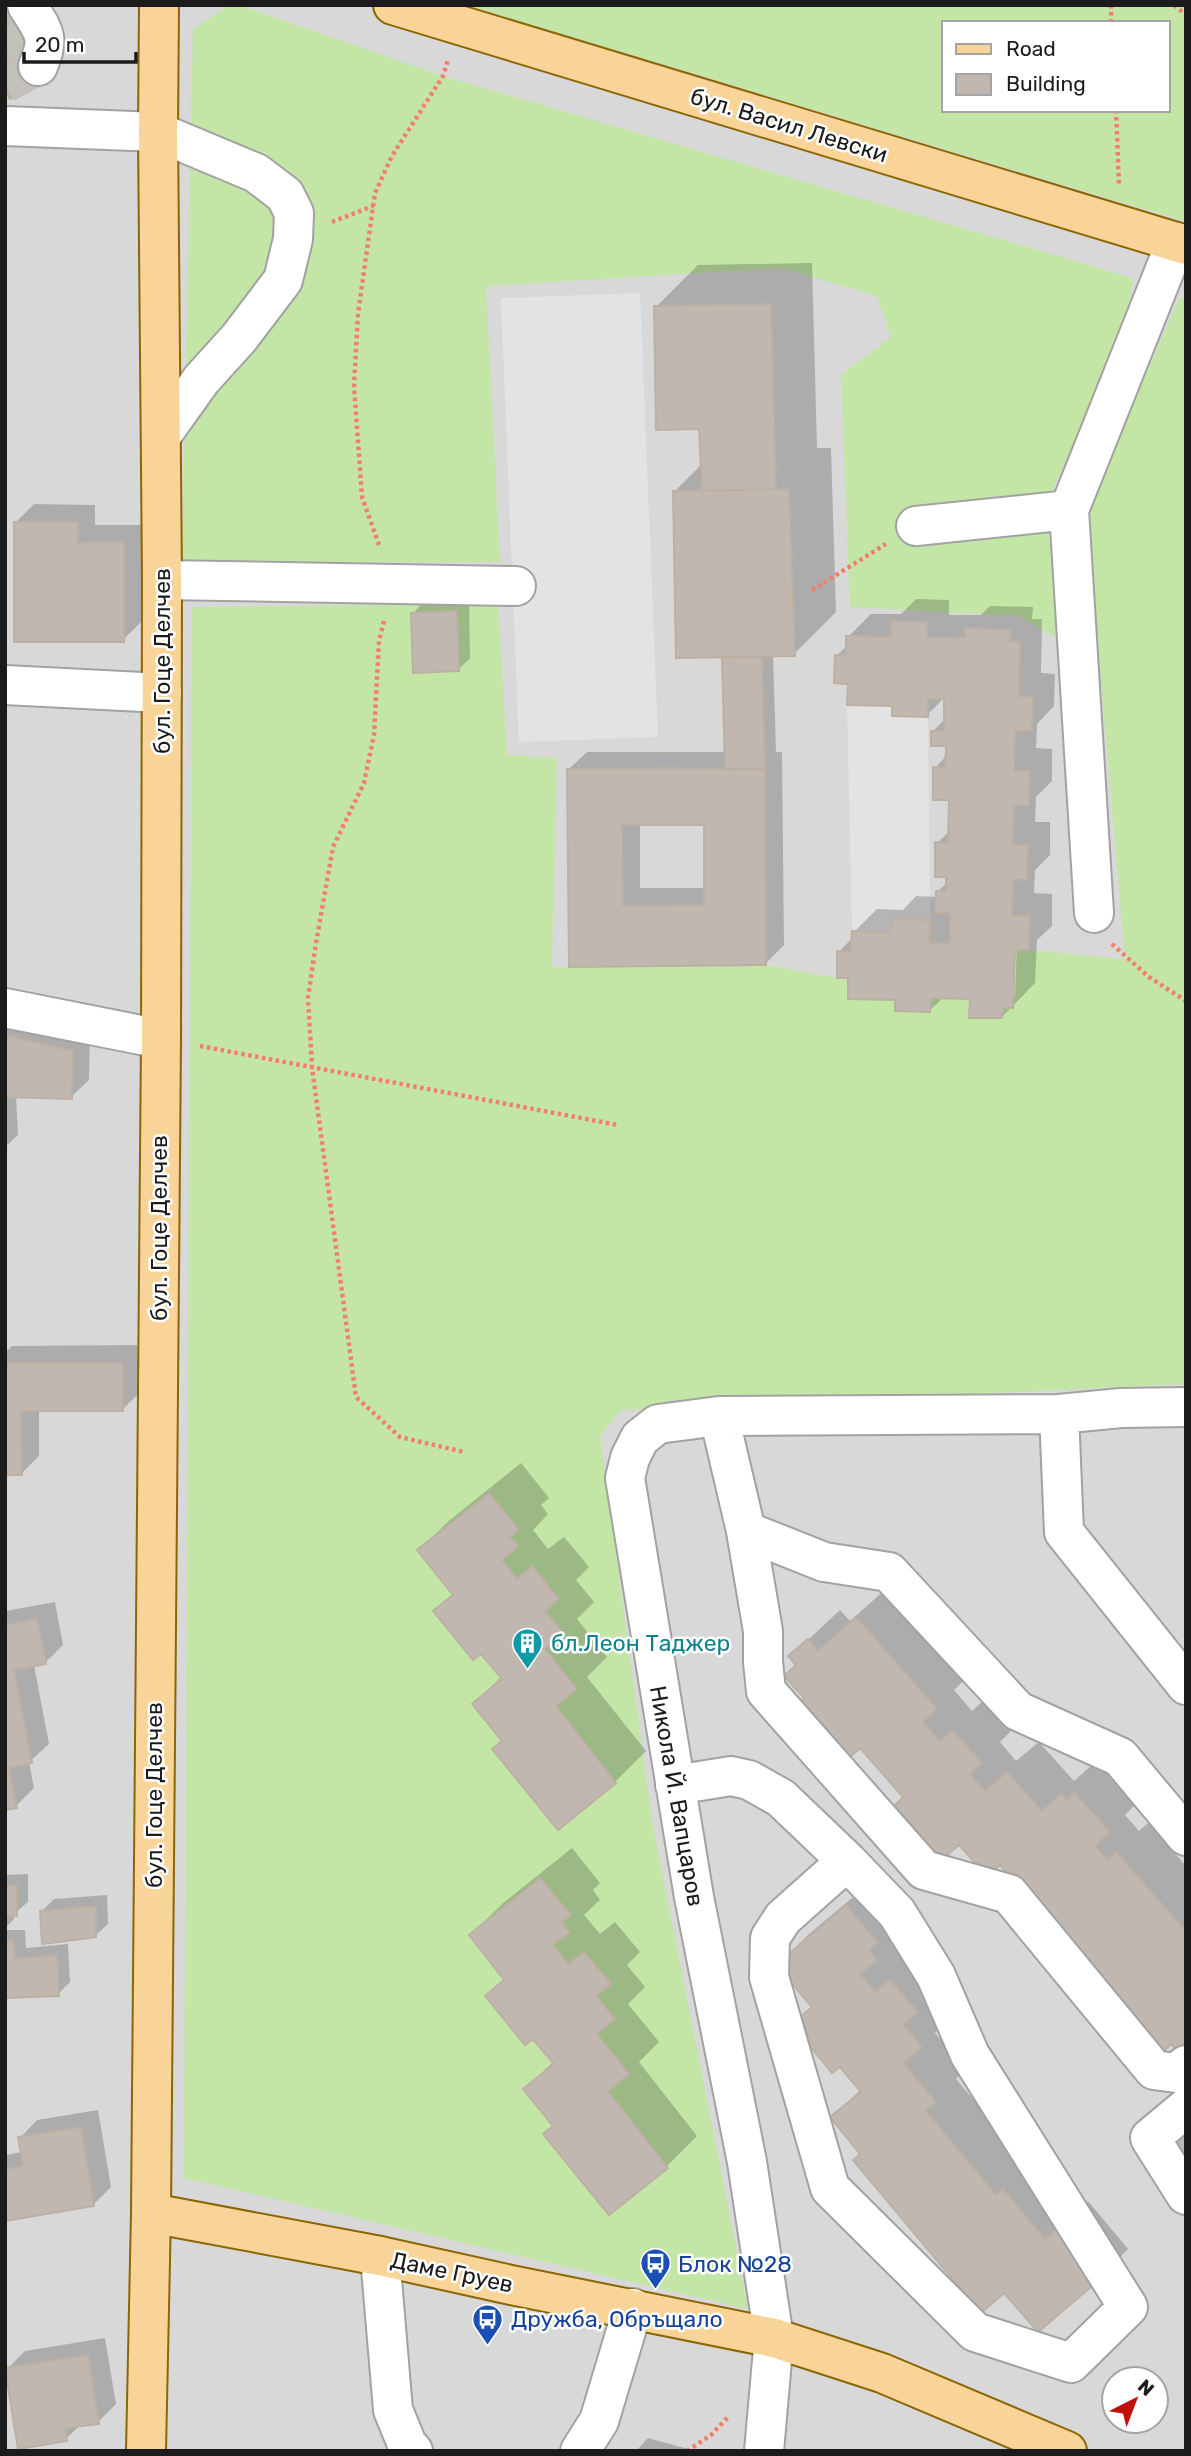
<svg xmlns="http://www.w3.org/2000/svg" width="1191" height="2456" viewBox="0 0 1191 2456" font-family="Rubik,sans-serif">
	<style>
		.residential { fill: #d9d8d8; fill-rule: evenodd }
		.grass { fill: #c3e6a7; fill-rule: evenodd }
		.parking { fill: #e3e3e3 }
		.shadow { fill: #0003; fill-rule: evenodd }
		.building { fill: #c0b8b0; stroke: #bdb0a3; stroke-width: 2; fill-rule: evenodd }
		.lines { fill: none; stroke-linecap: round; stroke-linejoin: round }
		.minor-tunnel { stroke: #c2c0b9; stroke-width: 38; stroke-dasharray: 38 19; stroke-linecap: butt }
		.minor-casing { stroke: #a2a2a2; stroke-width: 42 }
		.major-casing { stroke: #8c6605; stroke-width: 42 }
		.path { stroke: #f47e69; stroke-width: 4.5; stroke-dasharray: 3.5 3.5; stroke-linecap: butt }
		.minor { stroke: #fff; stroke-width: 38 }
		.major { stroke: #f8d499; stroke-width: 38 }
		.labels { text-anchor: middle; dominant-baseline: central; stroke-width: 5; stroke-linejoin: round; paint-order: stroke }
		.street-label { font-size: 23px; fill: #1b1b1b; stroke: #fff }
		.culture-label { font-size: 23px; fill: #0d838f; stroke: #fff; text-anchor: start }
		.transit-label { font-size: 23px; fill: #164399; stroke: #fff; text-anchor: start }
	</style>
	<rect width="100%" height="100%" fill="#ece9e0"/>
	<path class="residential" d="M5,5H1186V2451H5ZM944,23H1168V110H944ZM1114,2379H1156V2421H1114Z"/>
	<path class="grass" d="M230,5H239L443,76L1133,278L1125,338L1046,503L1059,640L1019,616L850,607L841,375L891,337L877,296L782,268L486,286L500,562L182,563L193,29Z
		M466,5H1186V221L1120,202ZM944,23H1168V110H944Z
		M1180,297L1186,299V1384L621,1410L600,1436L652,1821L748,2309L184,2178L192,607L498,603L507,755L557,758L552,967L766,965L837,978L1029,950L1125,959L1086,508Z"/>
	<path class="parking" d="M640,293L658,737L519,742L501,298Z
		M847,705L892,706V716L928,717L930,920L892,919L891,933L852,931Z"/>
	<path class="shadow" d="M5,5H24L34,28L5,85Z
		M812,263L817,448H831L836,612L794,654H773L776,752H782L784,945L766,963L571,965L569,769L587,752H726L724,658L726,656L674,492L702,464L701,427L656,307L698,265ZM640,823H705L706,888H640Z
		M34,504L95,505V525H141V622L123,640L16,522Z
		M916,599L949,600V615H981L990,606L1033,607L1032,619H1042L1041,673L1055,674L1054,706L1037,724L1036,748L1052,749V781L1036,797L1035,822H1050V855L1035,870L1034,893L1052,894V926L1037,940L1035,983L1002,1017L971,997H944L930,1010L897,998L850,977L839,952L853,937L854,932L877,909L903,910L916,896L937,897V892L948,882L937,843L950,831L951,798L935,768L947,755V745L933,731L946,718V696L927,715L894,705L850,682L836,656L848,645V637L871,614H901ZM1013,941H1017L1015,996H1012Z
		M469,600L470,658L458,670L413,613L425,601Z
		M5,1014L90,1033L89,1080L71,1097L16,1095L18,1135L5,1147Z
		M140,1345L141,1391L123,1409H39V1456L21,1474H5V1353L12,1346Z
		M521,1463L549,1498L541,1505L548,1514L533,1530L548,1549L564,1537L589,1567L576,1580L594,1602L577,1619L607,1657L587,1677L646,1751L615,1782L503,1740L474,1704L502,1676L482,1651L435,1611L454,1593L419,1550L450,1520Z
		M888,1587L967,1677L954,1690L972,1711L984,1700L1011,1731L1000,1742L1016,1761L1039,1742L1074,1781L1093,1764L1099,1770L1106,1763L1140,1800L1125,1815L1139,1831L1148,1823L1186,1866V2050L1172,2041L1000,1863L959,1842L905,1797L860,1746L806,1698L798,1664L791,1656L840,1610L850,1621Z
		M55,1602L63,1645L45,1663L34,1665L49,1744L29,1762L34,1788L16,1806L5,1808V1611Z
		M572,1848L600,1883L593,1890L600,1900L584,1915L600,1934L615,1922L640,1952L627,1965L645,1987L628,2004L659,2042L639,2062L697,2136L666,2167L555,2125L525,2089L554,2061L533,2036L487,1996L505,1978L471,1935L502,1904Z
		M28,1874V1902L14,1914V1919L5,1928V1875Z
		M878,1876L907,1927L891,1943L952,2015L935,2033L966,2069L956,2079L1028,2165L1077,2210L1088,2201L1128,2249L1097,2280L1005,2290L862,2153L832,2118L861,2089L840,2064L794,2024L813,2006L778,1965L809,1934Z
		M107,1895L108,1924L95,1936L42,1911L54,1899Z
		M5,1930H25L26,1948L68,1944L70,1982L58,1994L5,1996Z
		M98,2110L111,2187L93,2205L5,2219V2155L22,2152L20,2138L37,2120Z
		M105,2338L116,2404L98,2422L81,2424L66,2439L7,2369L25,2351Z
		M648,2438L692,2450V2451H636Z"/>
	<path class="building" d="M5,5L45,80L10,99L5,88Z
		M771,304L776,489L702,491L699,429L656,430L654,306Z
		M789,489L795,656L676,658L673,491Z
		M14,522H78V543L124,542V642H14Z
		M457,611L459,671L413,673L411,613Z
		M891,621L927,622V637L965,638V628L1011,630L1010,641L1020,642L1019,696L1033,697L1032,731H1015L1014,771H1030L1029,806L1014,805L1013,845H1028L1027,880H1013L1012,916H1030L1029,950H1015L1013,1008H1003L1002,1018H969L970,999L931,998L930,1012L895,1011V1000L848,999V978H837V951L851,952L852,931L891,933L892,919L930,920L929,943H950V913H935L936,891H946V877H935V842L948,843L949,800H933V767L945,768L946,746H931V731H944V699H928V717L892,716V706L847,705L848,684L834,683L835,655L846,656V636L891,637Z
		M762,657L765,769L725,770L722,658Z
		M665,768L765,769L766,965L569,967L567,769ZM622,825H704V905L623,906Z
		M5,1035L73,1051L72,1099L5,1097Z
		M5,1363H123V1411H21L22,1475H5Z
		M489,1493L519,1530L510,1537L519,1546L502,1560L517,1579L532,1566L559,1599L545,1611L564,1634L545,1649L577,1689L556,1706L616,1783L558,1830L492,1749L502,1741L472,1704L502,1679L481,1654L473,1660L433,1611L453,1595L417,1550Z
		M856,1617L937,1709L923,1722L940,1741L952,1730L982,1763L970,1774L985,1791L1007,1772L1042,1811L1061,1794L1067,1800L1074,1792L1110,1832L1095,1846L1107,1860L1116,1852L1186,1931V2052L1182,2055L1171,2044L1164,2051L1000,1865L987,1876L959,1845L940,1861L893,1807L903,1797L860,1748L843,1763L794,1708L804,1698L784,1676L796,1665L788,1656L808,1639L818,1651Z
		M37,1619L46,1664L14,1670L32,1763L9,1768L17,1808L5,1810V1625Z
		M540,1878L571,1915L562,1922L570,1932L553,1945L568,1964L584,1952L611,1984L596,1996L615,2019L597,2034L629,2074L608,2091L668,2168L609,2215L543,2134L553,2126L523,2089L554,2064L533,2039L525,2045L485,1996L504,1980L469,1935Z
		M17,1885V1916H5V1886Z
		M846,1905L878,1943L869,1950L877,1960L860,1974L875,1992L890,1980L918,2012L903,2024L922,2047L903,2063L936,2102L925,2110L996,2195L1003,2189L1045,2239L1056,2230L1098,2281L1038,2332L1004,2293L981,2313L853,2160L860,2154L830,2117L861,2092L840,2067L832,2073L792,2024L812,2007L776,1965Z
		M96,1906V1937L42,1944L40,1911Z
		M5,1941H14L15,1959L57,1955L59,1996L5,1998Z
		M81,2127L94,2206L5,2221V2169L23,2166L18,2137Z
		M1186,2133V2156L1174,2143Z
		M88,2355L99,2424L65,2428L67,2441L18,2449L5,2368Z"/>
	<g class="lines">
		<path class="minor-tunnel" d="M5,10L8,9
			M5,48L23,40
			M5,84L38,66"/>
		<defs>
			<path id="minor" d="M27,5C43,31 51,36 38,66
				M5,126L158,132L256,173L285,195L294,213L293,239L283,280L239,338L201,380L161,436
				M916,526L1069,510
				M162,580L516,586
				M5,685L162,693
				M1094,913L1069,510L1176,242
				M5,1008L161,1039
				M1059,1414L1064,1532L1186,1685
				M719,1416L746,1531L763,1631V1662L766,1691L924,1870L1009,1894L1154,2070L1176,2073L1186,2065
				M746,1531L824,1562L889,1572L1018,1711L1120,1757L1186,1836
				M675,1785L731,1776L749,1780L781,1798L847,1861L897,1913L936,1976L970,2055L1128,2307L1071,2363L975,2332L830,2188L769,1977L770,1938L783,1918L847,1861
				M1186,2108L1150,2138L1186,2195
				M380,2256L393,2410L407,2444L413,2451
				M580,2451L599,2421L633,2308
				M764,2451L774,2338L747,2162L694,1897L625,1478L630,1458L640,1438L658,1424L719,1416L1059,1414L1121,1408L1186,1407"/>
			<path id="major" d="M393,5L1186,245
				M151,2213L380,2256L511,2285L774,2338L882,2373L1067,2451
				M146,2451L151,2213L161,1039L162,580L158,132L159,5"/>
		</defs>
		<use href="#minor" class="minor-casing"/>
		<use href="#major" class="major-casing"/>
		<path class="path" d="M1111,5V23
			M1174,5L1186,15
			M1116,110L1119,186
			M332,222L373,206
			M379,545L362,497L354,386L358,314L375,193L392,156L443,76L448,60
			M812,590L886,544
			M384,621L379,641L374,735L364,783L333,847L316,943L308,998L312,1067L356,1397L400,1437L464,1452
			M1112,944L1149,977L1186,1001
			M200,1046L618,1125
			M687,2451L711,2435L729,2416"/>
		<use href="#minor" class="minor"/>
		<use href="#major" class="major"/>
	</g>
	<defs>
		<symbol id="building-pin" viewBox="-11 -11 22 30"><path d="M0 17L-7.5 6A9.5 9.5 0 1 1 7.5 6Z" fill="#0f9aa8" stroke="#fff"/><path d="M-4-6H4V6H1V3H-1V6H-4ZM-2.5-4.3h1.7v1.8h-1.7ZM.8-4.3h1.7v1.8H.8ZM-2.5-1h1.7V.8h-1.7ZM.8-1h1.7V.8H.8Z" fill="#fff"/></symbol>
		<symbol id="bus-pin" viewBox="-11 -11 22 30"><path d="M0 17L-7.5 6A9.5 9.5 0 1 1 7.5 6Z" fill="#1a4fb4" stroke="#fff"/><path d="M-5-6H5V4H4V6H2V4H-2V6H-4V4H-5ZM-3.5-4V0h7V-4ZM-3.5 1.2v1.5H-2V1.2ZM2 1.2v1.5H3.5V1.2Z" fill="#fff"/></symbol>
	</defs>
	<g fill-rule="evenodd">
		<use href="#building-pin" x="510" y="1626" width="35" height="47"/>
		<use href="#bus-pin" x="638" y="2246" width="35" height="47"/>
		<use href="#bus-pin" x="470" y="2302" width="35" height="47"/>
	</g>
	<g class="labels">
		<g class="street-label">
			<text transform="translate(789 125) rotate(17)">бул. Васил Левски</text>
			<text transform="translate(162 661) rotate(-90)">бул. Гоце Делчев</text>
			<text transform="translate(159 1228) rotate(-90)">бул. Гоце Делчев</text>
			<text transform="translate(154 1795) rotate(-90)">бул. Гоце Делчев</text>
			<text transform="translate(677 1796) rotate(80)">Никола Й. Вапцаров</text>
			<text transform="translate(452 2272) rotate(12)">Даме Груев</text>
		</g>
		<g class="culture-label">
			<text x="551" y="1643">бл.Леон Таджер</text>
		</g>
		<g class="transit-label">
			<text x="678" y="2264">Блок №28</text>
			<text x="511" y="2319">Дружба, Обръщало</text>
		</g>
	</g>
	<rect width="1191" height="2456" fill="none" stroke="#1b1b1b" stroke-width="14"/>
	<rect x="942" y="21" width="228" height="91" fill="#ffffff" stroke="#a4a4a4" stroke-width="2"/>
	<rect x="956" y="44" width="35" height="10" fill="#f8d499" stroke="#a4a4a4" stroke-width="2"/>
	<text x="1006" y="56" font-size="21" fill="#1b1b1b">Road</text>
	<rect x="956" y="74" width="35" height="21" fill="#c0b8b0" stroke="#a4a4a4" stroke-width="2"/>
	<text x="1006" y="91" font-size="21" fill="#1b1b1b">Building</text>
	<g transform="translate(1135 2400) rotate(42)"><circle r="33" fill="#ffffff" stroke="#a4a4a4" stroke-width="2"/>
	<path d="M0-5L12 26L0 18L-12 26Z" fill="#bf1007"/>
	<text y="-10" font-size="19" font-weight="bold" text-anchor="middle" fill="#1b1b1b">N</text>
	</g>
	<path d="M24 52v10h112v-10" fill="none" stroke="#1b1b1b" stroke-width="3.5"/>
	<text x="35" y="52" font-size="21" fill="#1b1b1b" stroke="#ffffff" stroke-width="5" paint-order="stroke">20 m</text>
</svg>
